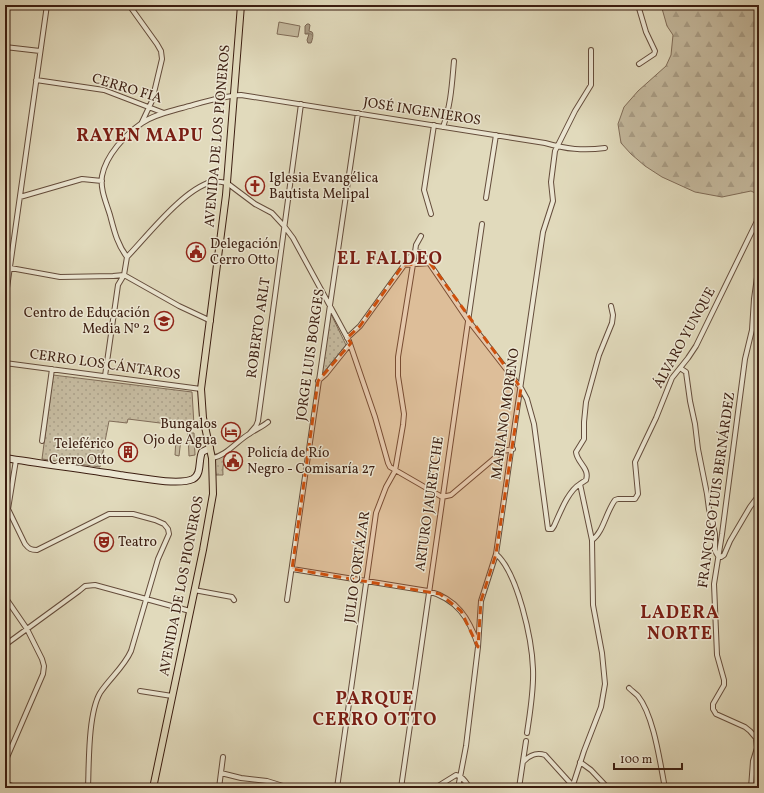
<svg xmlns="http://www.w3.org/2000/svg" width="764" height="793" viewBox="0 0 764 793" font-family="Vollkorn,serif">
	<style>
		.grass { fill: url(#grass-tufts); stroke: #806c58 }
		.forest { fill: url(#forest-firs); stroke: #806c58 }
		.park { fill: url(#park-dots); stroke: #806c58 }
		.pitch { fill: #c5ba9f; stroke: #806c58 }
		.water { fill: url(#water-waves); stroke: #7d6854 }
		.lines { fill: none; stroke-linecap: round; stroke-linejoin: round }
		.minor-casing { stroke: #644c3b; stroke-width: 6 }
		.secondary-casing { stroke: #3b1d10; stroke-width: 8 }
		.primary-casing { stroke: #3b1d10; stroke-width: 8 }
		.minor { stroke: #ece7d3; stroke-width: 4 }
		.secondary { stroke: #ece7d3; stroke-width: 6 }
		.primary { stroke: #e1dabc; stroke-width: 6 }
		.marked { fill: #ce500d; fill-opacity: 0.2; stroke: #ce500d; stroke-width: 3; stroke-dasharray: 8 5; stroke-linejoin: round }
		.labels { text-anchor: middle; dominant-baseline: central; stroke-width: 3; stroke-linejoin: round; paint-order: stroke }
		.street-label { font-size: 14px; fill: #3b1d10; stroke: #ece7d3 }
		.poi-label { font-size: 14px; fill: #3b1d10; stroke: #ece7d3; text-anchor: start }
		.district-label { font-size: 18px; font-weight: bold; letter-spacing: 1px; fill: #7a1f14; stroke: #ece7d3 }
	</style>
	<defs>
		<pattern id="grass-tufts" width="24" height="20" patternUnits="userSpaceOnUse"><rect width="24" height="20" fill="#c5ba9f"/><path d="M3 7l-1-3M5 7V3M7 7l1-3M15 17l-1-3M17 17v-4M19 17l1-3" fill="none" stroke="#aa9f88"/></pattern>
		<pattern id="forest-firs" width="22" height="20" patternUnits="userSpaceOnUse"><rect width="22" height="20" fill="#c5ba9f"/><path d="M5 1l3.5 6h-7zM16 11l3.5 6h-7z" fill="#aa9f88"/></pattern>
		<pattern id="park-dots" width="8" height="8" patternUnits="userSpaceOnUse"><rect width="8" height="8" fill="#c5ba9f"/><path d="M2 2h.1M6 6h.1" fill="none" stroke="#aa9f88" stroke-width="1.8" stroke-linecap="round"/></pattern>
		<pattern id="water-waves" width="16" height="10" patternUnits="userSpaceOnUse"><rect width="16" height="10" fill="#a99a82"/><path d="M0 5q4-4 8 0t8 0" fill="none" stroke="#8b7d69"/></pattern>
	</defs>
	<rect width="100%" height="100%" fill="#e1dabc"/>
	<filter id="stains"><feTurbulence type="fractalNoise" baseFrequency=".005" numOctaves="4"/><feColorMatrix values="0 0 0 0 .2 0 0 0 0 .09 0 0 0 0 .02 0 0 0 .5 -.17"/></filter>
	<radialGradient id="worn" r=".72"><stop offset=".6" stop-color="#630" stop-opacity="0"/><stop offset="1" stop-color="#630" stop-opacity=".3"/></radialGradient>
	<path class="grass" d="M188,433H194L195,455L189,456Z
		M176,439H181L179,456L175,455Z"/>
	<path class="forest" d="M661,5H759V195L751,191L722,197L695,192L662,177L645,166L631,154L621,143L618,124L624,107L638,91L666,66L671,55L673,35L667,26Z"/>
	<path class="park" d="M330,312L346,345L323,373H321Z
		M53,375L192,392L194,425H176L128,419L127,423L109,421L100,467L42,459Z
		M229,450L232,451C225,462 222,461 223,475H216L214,459L219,458Z"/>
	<path class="pitch" d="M279,22L300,26L298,37L277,34Z"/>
	<path class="water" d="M307,24H309L310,25L309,31L312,32C314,34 312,41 311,43H308L307,40L309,34H305V26Z"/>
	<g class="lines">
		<defs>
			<path id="minor" d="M129,5L157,44L161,51L162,59L152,101L142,122
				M185,5H200
				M638,5L646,32L655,51L654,54L639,64
				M5,47L40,51
				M36,80L104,90L164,113
				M443,127C451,105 452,83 454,61
				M20,197L82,179L102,181
				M486,198L496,135
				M431,214L424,190L434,125
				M127,257C148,235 183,190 211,182C216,181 222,182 227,183L255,204L272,213L284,226L293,238L349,341L375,417L388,463L390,467L442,497L451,495L503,451L513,449
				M403,265L430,263
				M5,267L60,277L113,276L124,275L179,306L211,321
				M5,302L47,5
				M347,338L360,326L410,257L415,252H419L423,254L468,320L521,388L527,399L534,424L548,529H552L554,526C560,513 568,491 580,484
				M5,363L201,389
				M680,368L686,372L690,401L695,424L698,449L707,494L709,509L715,534V551L718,556L721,557L724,555L730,541L750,507L759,495
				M105,376L118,285L124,275L127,257C117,244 114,230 110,215C106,202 100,189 102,176C106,155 125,135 142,123C153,115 168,112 182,108C201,103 221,96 241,95L545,143C566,149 583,151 605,148
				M318,381L326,374L350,344
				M250,433L256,426L258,421L301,104
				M42,441L52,369
				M212,458C226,456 237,441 249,434C256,429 262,427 268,422
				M16,460L8,509L25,544C29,549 31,550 37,550L109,514H133L155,520L164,524L168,529L169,534L158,559L131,651C124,667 109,679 100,693C88,714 89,763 88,788
				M592,540C603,533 606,512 615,500L618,499H635L638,494L635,462L656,418L672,378L688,358L696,346L759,217
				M496,554C518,573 532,640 533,669C534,690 530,712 527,733
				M292,569L428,591C457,599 469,618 478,645
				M194,590L232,597L234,600
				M5,597L27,629L42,659L44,666L43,674L5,762
				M287,600L358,113
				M5,645L79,591L85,586L95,585L190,611
				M629,688C632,691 635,693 638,696C654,716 660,763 665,788
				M140,691L172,696
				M524,761C530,755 536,752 545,755L573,786
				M580,762L591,770L608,788
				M221,773L241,778L267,781L283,786L298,788
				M5,783L17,788
				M88,787L99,788
				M219,788L223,757
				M337,788L376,513L386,487L395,471L403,425L404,414L398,376V357L415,252L416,245L421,236
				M401,788L482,224
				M435,788L456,775C463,776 466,783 470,788
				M458,788L466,746L478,647L481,601L496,554L543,232L553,201L551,182L555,151L575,111L591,85V50
				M519,788L526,741
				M572,788L584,751L601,707L605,684L602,653L593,605L592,540L580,484L586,480C590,468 577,463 576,452L584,439V422L586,402L599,355L612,323L613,315L611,306
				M751,788L753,761L757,748L756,738L750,731L745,727L716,714L713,709V704L724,685V680L717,655L714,584L722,534L745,359L752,330L754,299L759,263"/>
			<path id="secondary" d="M5,458C43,464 82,469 120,475C136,477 178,486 193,479C202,474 198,461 202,452L210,448"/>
			<path id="primary" d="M153,788L203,550L213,494L212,458L203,418L201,389L226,195L241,5"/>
		</defs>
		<use href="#minor" class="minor-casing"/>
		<use href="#secondary" class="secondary-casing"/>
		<use href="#primary" class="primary-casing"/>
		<use href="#minor" class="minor"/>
		<use href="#secondary" class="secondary"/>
		<use href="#primary" class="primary"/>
	</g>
	<path class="marked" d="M430,263L521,388L496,554L481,601L478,647L461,611L440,594L292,569L318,381L351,343L347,338L360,326L403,265Z"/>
	<defs>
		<symbol id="church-ring" viewBox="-11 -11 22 22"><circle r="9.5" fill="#ece7d3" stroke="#8f2418" stroke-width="1.5"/><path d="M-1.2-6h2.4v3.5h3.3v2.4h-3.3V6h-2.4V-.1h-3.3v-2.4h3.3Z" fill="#8f2418"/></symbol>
		<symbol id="civic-ring" viewBox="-11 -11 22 22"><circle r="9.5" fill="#ece7d3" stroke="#8f2418" stroke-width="1.5"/><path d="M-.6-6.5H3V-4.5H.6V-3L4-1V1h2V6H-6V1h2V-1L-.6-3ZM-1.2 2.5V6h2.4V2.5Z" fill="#8f2418"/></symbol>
		<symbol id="school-ring" viewBox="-11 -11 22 22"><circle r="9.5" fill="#ece7d3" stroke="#8f2418" stroke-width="1.5"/><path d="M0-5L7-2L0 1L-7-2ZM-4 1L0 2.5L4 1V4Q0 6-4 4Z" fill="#8f2418"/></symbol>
		<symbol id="hotel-ring" viewBox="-11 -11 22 22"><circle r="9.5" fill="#ece7d3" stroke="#8f2418" stroke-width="1.5"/><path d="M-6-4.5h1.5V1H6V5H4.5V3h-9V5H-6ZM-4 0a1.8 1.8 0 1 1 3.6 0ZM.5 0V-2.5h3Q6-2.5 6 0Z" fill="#8f2418"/></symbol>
		<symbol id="building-ring" viewBox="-11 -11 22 22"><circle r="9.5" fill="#ece7d3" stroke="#8f2418" stroke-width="1.5"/><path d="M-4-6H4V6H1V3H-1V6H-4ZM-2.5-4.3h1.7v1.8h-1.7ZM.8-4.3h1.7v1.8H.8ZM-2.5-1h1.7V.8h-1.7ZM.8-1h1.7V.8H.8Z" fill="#8f2418"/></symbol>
		<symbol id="theatre-ring" viewBox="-11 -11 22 22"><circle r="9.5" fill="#ece7d3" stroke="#8f2418" stroke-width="1.5"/><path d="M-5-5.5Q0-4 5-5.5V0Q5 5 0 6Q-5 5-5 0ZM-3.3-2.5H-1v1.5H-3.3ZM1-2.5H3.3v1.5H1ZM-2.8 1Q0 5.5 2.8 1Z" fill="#8f2418"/></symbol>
	</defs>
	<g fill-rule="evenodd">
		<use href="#church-ring" x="244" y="175" width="22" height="22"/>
		<use href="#civic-ring" x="185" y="241" width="22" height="22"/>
		<use href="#school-ring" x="153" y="310" width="22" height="22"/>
		<use href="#hotel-ring" x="220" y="421" width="22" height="22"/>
		<use href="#building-ring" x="117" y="441" width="22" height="22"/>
		<use href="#civic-ring" x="222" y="450" width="22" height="22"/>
		<use href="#theatre-ring" x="93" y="531" width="22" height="22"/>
	</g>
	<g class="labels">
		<g class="street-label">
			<text transform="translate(127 89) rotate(17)">CERRO FIA</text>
			<text transform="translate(422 112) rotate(9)">JOSÉ INGENIEROS</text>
			<text transform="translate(218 136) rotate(-85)">AVENIDA DE LOS PIONEROS</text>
			<text transform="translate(259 328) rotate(-82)">ROBERTO ARLT</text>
			<text transform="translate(685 338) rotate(-61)">ÁLVARO YUNQUE</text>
			<text transform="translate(311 355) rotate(-82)">JORGE LUIS BORGES</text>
			<text transform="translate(105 365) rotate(8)">CERRO LOS CÁNTAROS</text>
			<text transform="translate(506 414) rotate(-82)">MARIANO MORENO</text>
			<text transform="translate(717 490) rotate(-82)">FRANCISCO LUIS BERNÁRDEZ</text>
			<text transform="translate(430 504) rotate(-82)">ARTURO JAURETCHE</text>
			<text transform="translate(358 567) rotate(-82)">JULIO CORTÁZAR</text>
			<text transform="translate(182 586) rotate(-79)">AVENIDA DE LOS PIONEROS</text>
		</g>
		<g class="poi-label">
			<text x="269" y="178">Iglesia Evangélica<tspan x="269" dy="16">Bautista Melipal</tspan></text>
			<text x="210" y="244">Delegación<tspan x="210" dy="16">Cerro Otto</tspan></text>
			<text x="150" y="313" text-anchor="end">Centro de Educación<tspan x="150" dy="16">Media Nº 2</tspan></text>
			<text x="217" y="424" text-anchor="end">Bungalos<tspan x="217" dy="16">Ojo de Agua</tspan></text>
			<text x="114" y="444" text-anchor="end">Teleférico<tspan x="114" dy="16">Cerro Otto</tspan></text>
			<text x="247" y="453">Policía de Río<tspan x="247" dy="16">Negro - Comisaría 27</tspan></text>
			<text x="118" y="542">Teatro</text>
		</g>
		<g class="district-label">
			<text x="140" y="136">RAYEN MAPU</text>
			<text x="390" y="259">EL FALDEO</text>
			<text x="680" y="613">LADERA<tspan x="680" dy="21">NORTE</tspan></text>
			<text x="375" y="699">PARQUE<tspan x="375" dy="21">CERRO OTTO</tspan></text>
		</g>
	</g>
	<rect width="764" height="793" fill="none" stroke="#e1dabc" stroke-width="20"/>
	<rect x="6" y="6" width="752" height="781" fill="none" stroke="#3b1d10" stroke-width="2"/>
	<rect x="10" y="10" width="744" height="773" fill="none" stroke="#3b1d10"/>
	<path d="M614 763v6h68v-6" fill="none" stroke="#3b1d10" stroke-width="2"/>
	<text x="620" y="763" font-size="12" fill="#3b1d10" stroke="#ece7d3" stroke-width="3" paint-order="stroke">100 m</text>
	<rect width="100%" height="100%" filter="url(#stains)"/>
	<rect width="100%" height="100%" fill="url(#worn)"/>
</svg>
